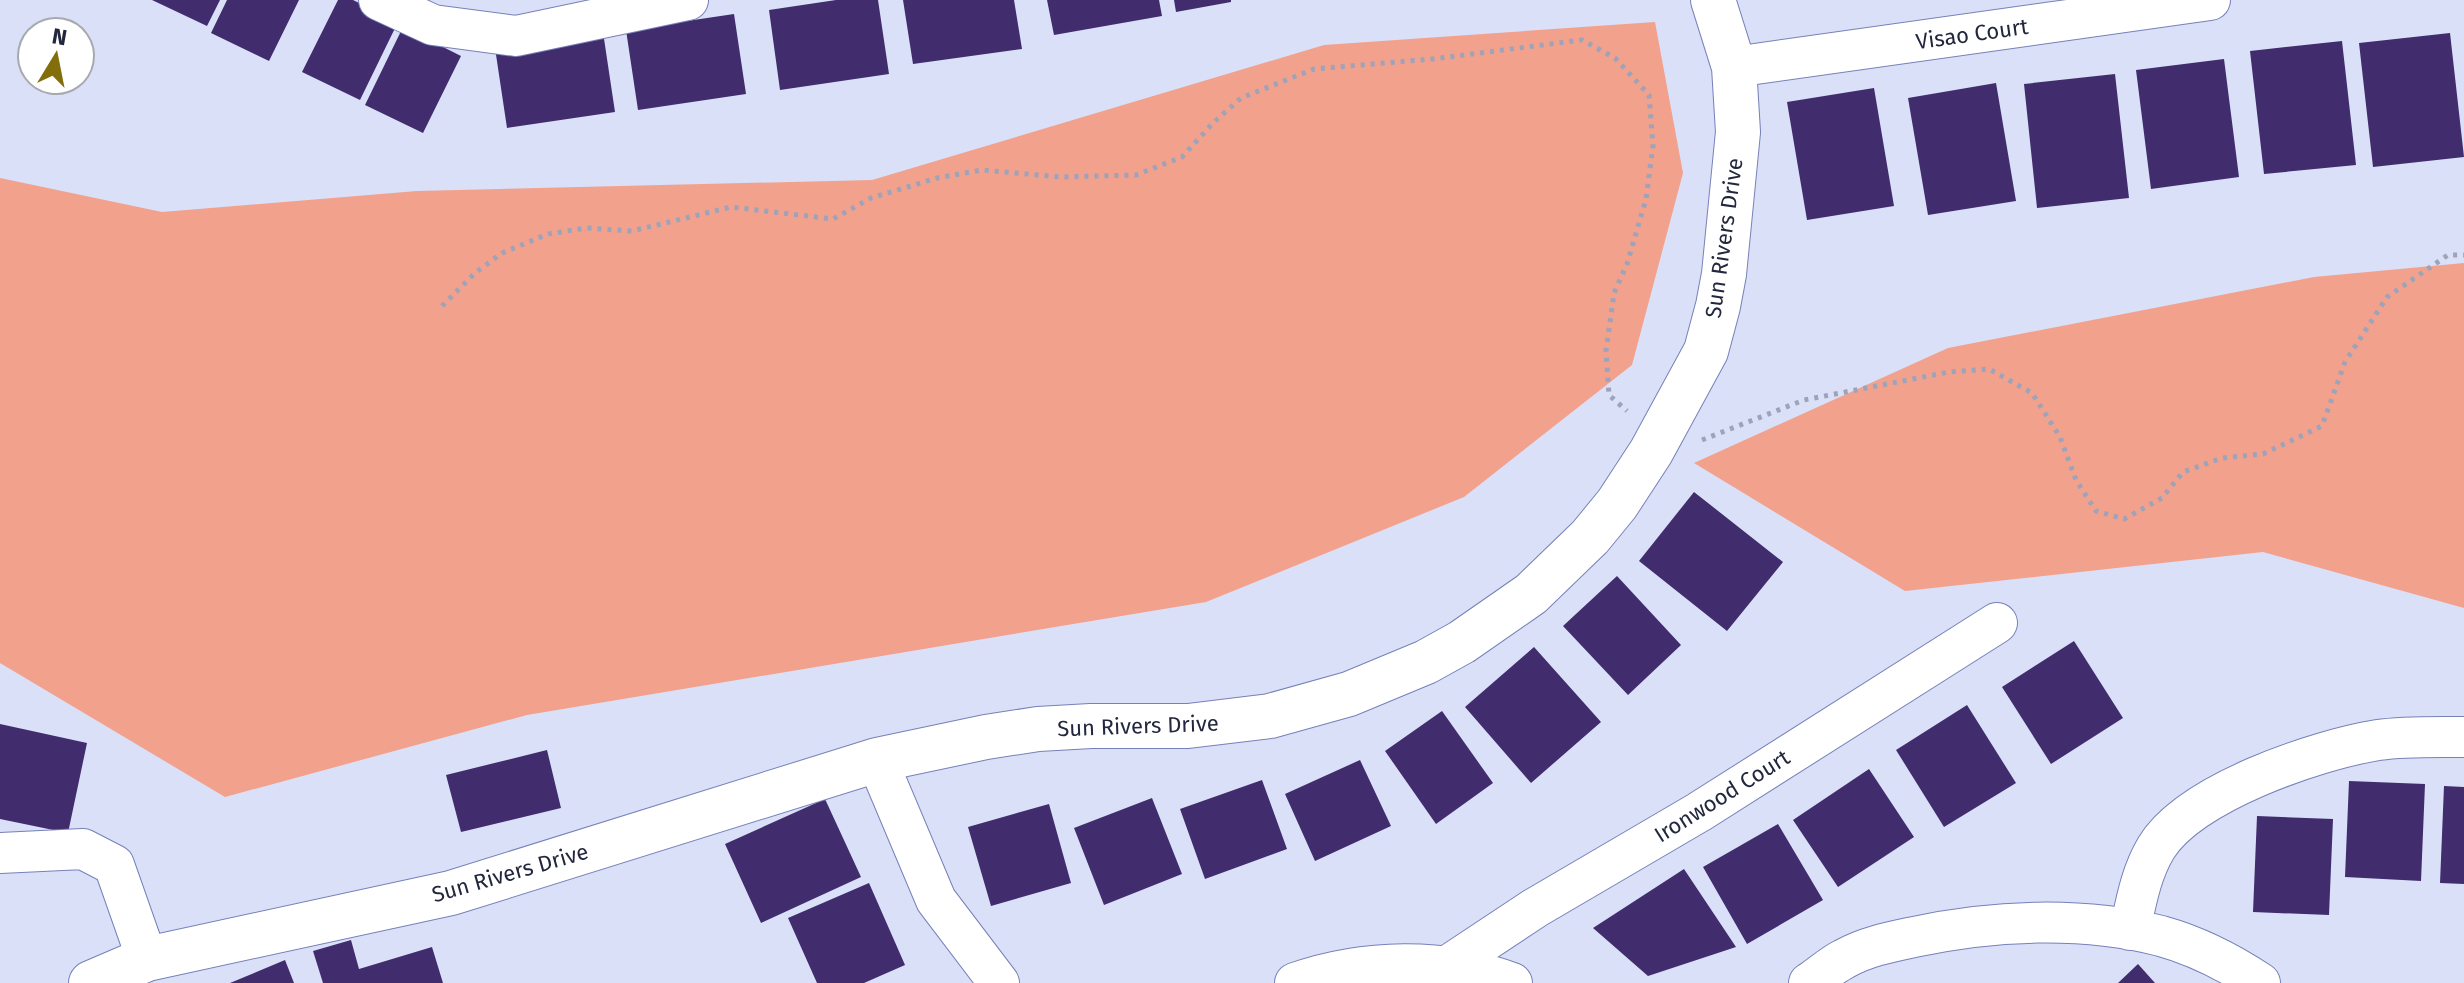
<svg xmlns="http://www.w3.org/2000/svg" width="2464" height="983" viewBox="0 0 2464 983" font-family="'Fira Sans',sans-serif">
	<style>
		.green { fill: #f2a18c }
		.building { fill: #412c6d }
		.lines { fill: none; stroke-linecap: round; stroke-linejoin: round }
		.street-casing { stroke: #7681b8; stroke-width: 42 }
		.secondary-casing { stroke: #7681b8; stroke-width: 46 }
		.path { stroke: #9da3ba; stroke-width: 5; stroke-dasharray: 4 6; stroke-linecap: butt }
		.street { stroke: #fff; stroke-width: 40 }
		.secondary { stroke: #fff; stroke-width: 44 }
		.labels { text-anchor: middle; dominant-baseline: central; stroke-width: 8; stroke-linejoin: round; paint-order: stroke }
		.street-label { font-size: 22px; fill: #22273d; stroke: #fff }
	</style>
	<rect width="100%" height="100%" fill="#dae0f8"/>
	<path class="green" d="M1655,22L1683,173L1632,365L1464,497L1206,602L527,715L225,797L0,663V178L162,212L417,191L872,180L1324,45Z
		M2464,263V608L2263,552L1905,591L1694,463L1948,348L2314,277Z"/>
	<path class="building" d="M152,0H220L207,26Z
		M227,0H299L269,61L211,33Z
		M338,0H353L398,22L360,100L302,72Z
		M836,0H878L889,74L780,90L769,10Z
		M903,0H1014L1022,49L913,64Z
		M1047,0H1159L1162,16L1054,35Z
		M1174,0H1231V2L1176,12Z
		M734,14L746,94L638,110L626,30Z
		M403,27L461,56L423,133L365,105Z
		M603,32L615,112L507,128L495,48Z
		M2450,33L2464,157L2373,167L2359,43Z
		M2342,41L2356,165L2264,174L2250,51Z
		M2224,59L2239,177L2151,189L2136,70Z
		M2115,74L2129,198L2037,208L2024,84Z
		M1996,83L2016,201L1928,215L1908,98Z
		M1874,88L1894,206L1807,220L1787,102Z
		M1694,492L1783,562L1727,631L1639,561Z
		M1617,576L1681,645L1628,695L1563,626Z
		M2074,641L2123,718L2051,764L2002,687Z
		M1534,647L1601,722L1531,783L1465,707Z
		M1967,705L2016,783L1944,827L1896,750Z
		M1442,711L1493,783L1436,824L1385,751Z
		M0,724L87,743L68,833L0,819Z
		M547,750L561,808L461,832L446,775Z
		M1360,760L1391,826L1315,861L1285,794Z
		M1869,769L1914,837L1838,887L1793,820Z
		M1262,780L1287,849L1205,879L1180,809Z
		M2349,781L2425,784L2421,881L2345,877Z
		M2444,786L2464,787V884L2440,883Z
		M1152,798L1182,874L1104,905L1074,828Z
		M825,799L861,877L761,923L725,844Z
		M1049,804L1071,883L991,906L968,827Z
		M2257,816L2333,819L2329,915L2253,912Z
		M1778,824L1823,900L1747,944L1703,867Z
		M1684,869L1736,947L1648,976L1593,928Z
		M869,883L905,965L864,983H817L788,918Z
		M351,940L359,969L432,947L443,983H323L313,951Z
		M285,960L294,983H230Z
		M2138,964L2155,983H2118Z"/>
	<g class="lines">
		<defs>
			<path id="street" d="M379,0L433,25L516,36L688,0
				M1734,67L2210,0
				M877,760L936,900L999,983
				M0,853L83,849L114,865L147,959
				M2130,930C2136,902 2141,873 2156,848C2189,793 2316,750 2378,740C2406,736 2436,737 2464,737
				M1446,967L1535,908L1699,812L1997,623
				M1295,983C1364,959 1443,957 1512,983
				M1809,983C1821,975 1832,965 1844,959C1865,947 1890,942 1914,937C1993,920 2082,916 2161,936C2197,946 2230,963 2260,983"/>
			<path id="secondary" d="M91,983L147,959L451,893L877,760L986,737L1038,729L1091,726H1188L1270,716L1349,694L1426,662L1462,642L1531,594L1590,537L1617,504L1651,452L1706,351L1718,306L1724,274L1738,132L1734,67L1713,0"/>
		</defs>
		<use href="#street" class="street-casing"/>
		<use href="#secondary" class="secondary-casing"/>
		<path class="path" d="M442,306L475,273L502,253L548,234L586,228L632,231L731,207L833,219L871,198L937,178L982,170L1061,177L1136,175L1182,157L1213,123L1241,98L1314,69L1432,59L1582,40L1615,58L1649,95L1653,146L1646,199L1627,264L1614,293L1606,351L1609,395L1627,411
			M1702,440L1804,400L1949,372L1989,369L2032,393L2060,437L2076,480L2096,511L2124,519L2162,498L2183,472L2222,458L2263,454L2322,426L2345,362L2387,297L2448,255H2464"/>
		<use href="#street" class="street"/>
		<use href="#secondary" class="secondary"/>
	</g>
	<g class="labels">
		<g class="street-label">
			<text transform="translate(1972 34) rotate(-8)">Visao Court</text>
			<text transform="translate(1724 238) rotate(-82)">Sun Rivers Drive</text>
			<text transform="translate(1138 726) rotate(-2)">Sun Rivers Drive</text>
			<text transform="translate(1722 796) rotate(-32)">Ironwood Court</text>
			<text transform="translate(510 873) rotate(-16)">Sun Rivers Drive</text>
		</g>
	</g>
	<g transform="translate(56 56) rotate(10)"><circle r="38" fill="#ffffff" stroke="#a7a9b1" stroke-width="2"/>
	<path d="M0-6L14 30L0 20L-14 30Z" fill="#836e0c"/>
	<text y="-12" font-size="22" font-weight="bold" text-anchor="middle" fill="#22273d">N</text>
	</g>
</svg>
